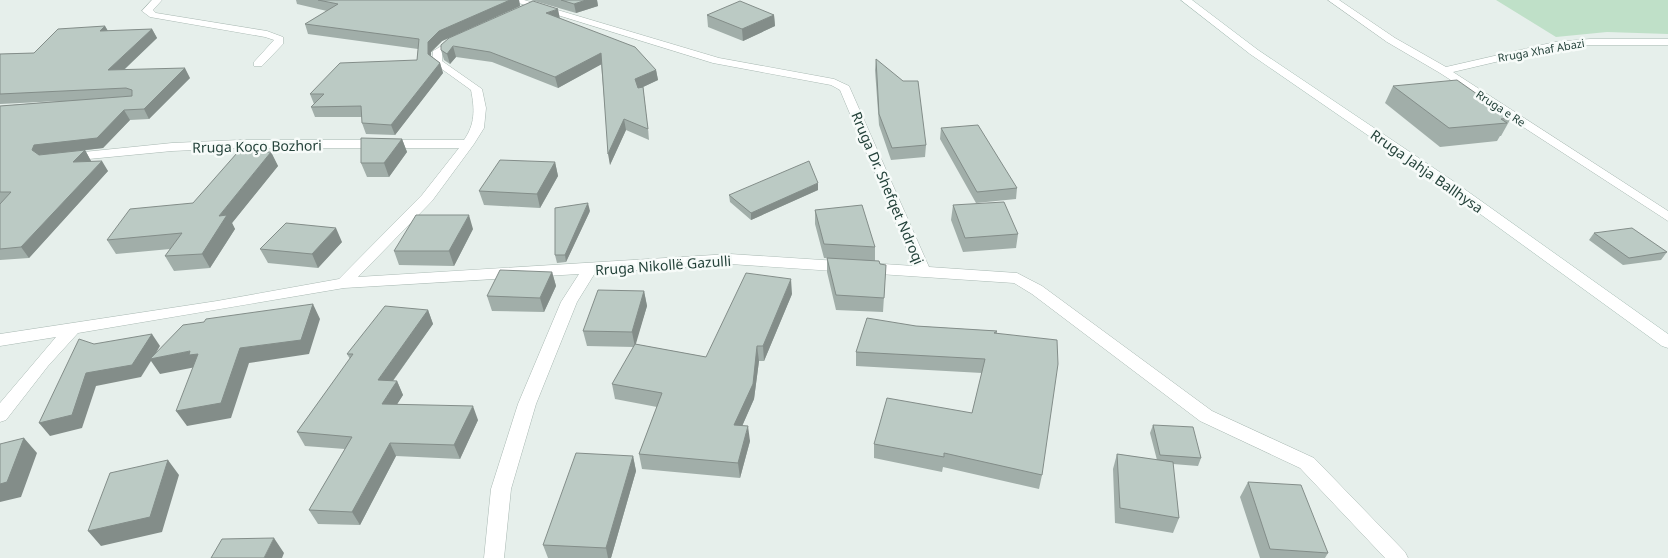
<svg xmlns="http://www.w3.org/2000/svg" width="1668" height="558" viewBox="0 0 1668 558" font-family="'Noto Sans',sans-serif">
	<style>
		.green { fill: #bfe0c8 }
		.lines { fill: none; stroke-linecap: round; stroke-linejoin: round }
		.minor-casing { stroke: #a8b8b2; stroke-width: 1 }
		.secondary-casing { stroke: #a4bbb3; stroke-width: 1 }
		.minor { fill: #fff; fill-rule: evenodd }
		.secondary { fill: #fff; fill-rule: evenodd }
		.wall { fill: #a1aea9 }
		.shaded-wall { fill: #838d89 }
		.building { fill: #bbcac4; stroke: #838d89 }
		.labels { text-anchor: middle; dominant-baseline: central; stroke-width: 5; stroke-linejoin: round; paint-order: stroke }
		.far-street-label { font-size: 11px; fill: #24423a; stroke: #f7fbf9 }
		.street-label { font-size: 14px; fill: #24423a; stroke: #f7fbf9 }
	</style>
	<rect width="100%" height="100%" fill="#e6efeb"/>
	<path class="green" d="M1496,0H1668V34L1607,32L1556,37Z"/>
	<g class="lines">
		<defs>
			<path id="minor" d="M152,0H162L153,10L156,13L267,31L283,37V44L262,66H254V62L274,40L265,37L150,17L142,11Z
				M509,0H524L719,58L834,79L849,86L929,267L1017,273L1042,286L1212,411L1314,458L1405,552L1408,558H1385L1300,468L1200,421L1032,294L1014,283L730,264L595,273L577,302L536,404L511,489L504,558H484L491,489L518,404L561,302L579,274L344,288L78,333L48,366L6,420L0,422V403L56,337L0,346V334L217,301L339,279L422,195L459,148H240L172,151L68,161L64,160L62,157L64,154L172,143L240,140H464C475,124 475,110 471,90L432,62L433,51L457,37L462,40L442,54V61L482,89L486,108L484,128L474,144L432,201L358,277L730,254L914,266L840,90L831,85L713,63Z
				M1328,0H1339L1395,38L1446,67L1555,42L1590,39H1668V45H1590L1555,48L1453,72L1668,211V221L1440,73L1387,42Z"/>
			<path id="secondary" d="M1181,0H1192L1258,50L1453,181L1668,334V348L1662,346L1443,187L1250,54Z"/>
		</defs>
		<use href="#minor" class="minor-casing"/>
		<use href="#secondary" class="secondary-casing"/>
		<use href="#minor" class="minor"/>
		<use href="#secondary" class="secondary"/>
	</g>
	<path class="wall" d="M296,0H519L520,6L442,41L431,52V56L440,63L443,73L395,135L366,134L362,123V117H315L311,107L314,104L310,94L417,60L418,49L308,34L305,24L327,11L297,4Z
		M531,0H597L598,6L576,13Z
		M707,15H774L775,26L743,41L708,27Z
		M560,18L656,70L658,80L643,87L649,140L626,130L610,165L601,64L558,88L492,62L456,57L450,64L444,60L441,50Z
		M105,26L108,31L152,29L157,38L124,70L190,78L149,119L130,120L103,148L71,152L85,150L91,161H90L108,171L29,258L0,260V204L1,203H0V106L60,101L0,104V54L34,53Z
		M876,59L926,145L925,157L891,160L879,125L875,70Z
		M1393,86L1511,118L1501,136H1500L1497,141L1440,147L1385,103Z
		M941,128L1017,188L1016,199L976,203L940,139Z
		M402,139L407,152L389,177H367L361,163Z
		M271,152L278,166L232,223L235,229L210,268L174,271L165,256L170,249L116,254L107,240L193,203Z
		M555,162L558,176L540,208L484,205L479,191Z
		M818,190L751,220L730,202L729,195Z
		M953,205L1018,234L1016,248L963,252L951,220Z
		M815,210L875,247V261L880,264L886,265L883,312L836,310L827,272V258H824L815,224Z
		M590,211L566,262L557,263L555,255Z
		M473,229L454,266L399,265L394,251Z
		M1594,233L1667,252L1661,260L1623,265L1589,240Z
		M342,242L318,268L268,263L260,249Z
		M552,272L556,286L544,312L492,311L487,296Z
		M644,291L647,306L635,344L706,357L792,294L764,361H759L754,399L742,426L750,441L740,478L642,469L639,454L657,407L615,399L612,384L634,347L587,346L583,331Z
		M428,310L433,324L393,381H397L403,395L397,404L478,420L460,459L396,456L360,525L318,524L309,510L345,449L305,446L297,432L350,359L347,354Z
		M916,326L997,331V334L1042,475L1039,489L943,467L942,472L874,458V444L972,413L982,373L856,366V352Z
		M1153,425L1201,458L1198,466L1173,464L1179,518L1173,533L1115,523L1113,469L1117,454L1157,460L1150,433Z
		M633,456L636,471L611,558H548L543,545Z
		M1248,482L1328,553L1325,558H1260L1240,497Z"/>
	<path class="shaded-wall" d="M510,0H519L520,6L442,41L431,52V64L428,54V42L439,31Z
		M586,0H597L598,6L576,13L574,4Z
		M558,9L560,19L546,13Z
		M774,15L775,26L743,41L742,29Z
		M105,26L110,35L100,31Z
		M152,29L157,38L113,80L108,70Z
		M453,46L456,57L450,64L447,54Z
		M601,53L602,64L558,88L555,77Z
		M440,63L443,73L395,135L391,125Z
		M185,68L190,78L149,119L144,109Z
		M656,70L658,80L643,87L649,140L648,129L635,79Z
		M124,110L130,120L103,148L40,155L38,160L32,150L34,145Z
		M624,119L626,130L610,165L608,154Z
		M402,139L407,152L389,177L384,163Z
		M85,150L91,161L80,172L73,162Z
		M271,152L278,166L232,223L235,229L210,268L202,254L219,216Z
		M102,161L108,171L29,258L21,247Z
		M555,162L558,176L540,208L537,194Z
		M818,183V190L751,220V213Z
		M588,203L590,211L566,262L565,255Z
		M469,215L473,229L454,266L449,251Z
		M336,228L342,242L318,268L312,254Z
		M552,272L556,286L544,312L540,298Z
		M791,279L792,294L764,361L763,346Z
		M644,291L647,306L635,347L632,332Z
		M313,304L320,319L309,354L249,363L231,418L187,426L176,411L240,348Z
		M428,310L433,324L384,393L378,380Z
		M152,334L160,346L153,358L190,351L198,354L196,367L160,374L151,361L141,377L96,386L82,428L50,436L39,423L86,373Z
		M757,346L759,361L754,399L736,440L734,425Z
		M397,381L403,395L389,417L382,404Z
		M473,406L478,420L460,459L454,445Z
		M748,426L750,441L740,478L738,463Z
		M24,438L37,453L21,497L0,502V484Z
		M390,443L396,456L360,525L352,512Z
		M633,456L636,471L611,558H608L606,548Z
		M168,460L179,475L162,532L101,546L88,531Z
		M274,538L284,553L282,558H264Z"/>
	<path class="building" d="M318,0H510L439,31L428,42V54L440,63L391,125L362,123L361,106L311,107L324,94H310L340,63L417,60L419,39L305,24L338,4Z
		M561,0H586L574,4Z
		M533,1L558,9L546,13L635,47L656,70L635,79L638,88L643,87L648,129L624,119L608,154L601,53L555,77L490,52L453,46L447,54L441,50V45L449,38Z
		M740,1L774,15L742,29L707,15Z
		M105,26L100,31L152,29L108,70L185,68L144,109L124,110L97,138L34,145L32,150L39,155L85,150L73,162L102,161L21,247L0,249V204L11,192H0V106L132,96V90L126,88L0,94V54L34,53L58,29Z
		M876,59L903,81H918L926,145L892,148L879,114Z
		M1457,80L1511,118L1501,119L1507,123L1449,128L1393,86Z
		M978,125L1017,188L977,192L941,128Z
		M361,138L402,139L384,163H361Z
		M271,152L219,216L227,215L202,254L165,256L182,233L107,240L130,209L193,203L237,153Z
		M500,160L555,162L537,194L479,191Z
		M809,161L818,183L751,213L729,195Z
		M1004,202L1018,234L965,238L953,205Z
		M588,203L565,255H555V208Z
		M862,205L875,247L824,244L815,210Z
		M416,215H469L449,251H394Z
		M286,223L336,228L312,254L260,249Z
		M1632,228L1667,252L1629,258L1594,233Z
		M827,258L879,261L880,264L886,265L884,298L836,295Z
		M500,270L552,272L540,298L487,296Z
		M746,273L791,279L763,346H757L753,384L734,425L748,426L738,463L639,454L662,393L612,384L635,344L706,357Z
		M598,290L644,291L632,332L583,331Z
		M313,304L301,340L240,348L221,403L176,411L198,354L189,355L190,351L150,359L183,325L204,322L206,319Z
		M385,306L428,310L378,380L397,381L382,404L473,406L454,445L390,443L352,512L309,510L352,437L297,432L353,354H347Z
		M867,318L916,326L997,331L994,333L1057,340L1058,364L1042,475L944,453V457L874,444L887,398L972,413L985,359L856,352Z
		M152,334L132,365L86,373L72,415L39,423L79,339L94,344Z
		M1153,425L1193,427L1201,458L1160,455Z
		M24,438L7,482L0,484V444Z
		M576,453L633,456L606,548L543,545Z
		M1117,454L1173,462L1179,518L1120,508Z
		M168,460L150,517L88,531L110,473Z
		M1248,482L1301,485L1328,553L1270,549Z
		M274,538L264,558H211L222,539Z"/>
	<g class="labels">
		<g class="far-street-label">
			<text transform="translate(1541 50) rotate(-10)">Rruga Xhaf Abazi</text>
			<text transform="translate(1501 108) rotate(33)">Rruga e Re</text>
		</g>
		<g class="street-label">
			<text transform="translate(257 146) rotate(-1)">Rruga Koço Bozhori</text>
			<text transform="translate(1427 171) rotate(35)">Rruga Jahja Ballhysa</text>
			<text transform="translate(888 188) rotate(67)">Rruga Dr. Shefqet Ndroqi</text>
			<text transform="translate(663 265) rotate(-4)">Rruga Nikollë Gazulli</text>
		</g>
	</g>
</svg>
